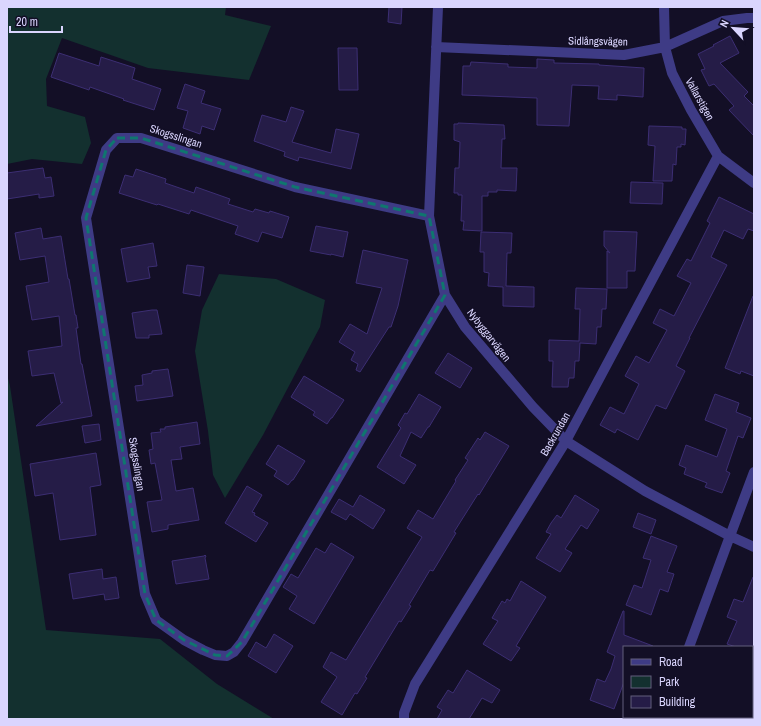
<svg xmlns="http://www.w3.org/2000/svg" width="761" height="726" viewBox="0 0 761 726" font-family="'Archivo Narrow',sans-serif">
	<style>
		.green { fill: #13302f }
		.building { fill: #251c47; stroke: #3c2e73 }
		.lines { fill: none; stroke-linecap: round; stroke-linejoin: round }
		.minor { stroke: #3e3b85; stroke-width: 10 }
		.marked { fill: none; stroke: #0f766e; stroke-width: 3; stroke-dasharray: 8 5; stroke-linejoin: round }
		.labels { text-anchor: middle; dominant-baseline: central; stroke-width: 3; stroke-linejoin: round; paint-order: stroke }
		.street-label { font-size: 11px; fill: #dad5fe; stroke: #130f26 }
	</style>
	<rect width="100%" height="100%" fill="#130f26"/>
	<path class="green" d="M7,7H226L225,15L271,26L249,80L148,68L62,38L46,79L47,106L85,117L91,143L82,164L32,159L7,164Z
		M219,274L276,279L325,300L320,327L263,435L225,498L213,475L208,431L195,351L202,310Z
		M7,374L10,386L46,630L160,639L217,684L274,719H7Z
		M754,674V709L752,708V679Z"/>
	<path class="building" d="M389,7H402L401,24L388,22Z
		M730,36L739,53L720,63L748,92L744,96L754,106V136L729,110L734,106L714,84L709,86L701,70L705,69L698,54L714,46L713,45Z
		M338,48H357L358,90H339Z
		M59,53L99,66L101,57L135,68L132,79L161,89L154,110L123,100L124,99L90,87L89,90L51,77Z
		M537,59L554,60V63L599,64V65L644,68L643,97L617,95V100L598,99L599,86L572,85L569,126L537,125V98L462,95L463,66H470L471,62L508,64V67L537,68Z
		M185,84L205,91L201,103L221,109L214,130L202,126L200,134L183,128L188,111L177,108Z
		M291,107L304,111L292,142L331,153L336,129L359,134L351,169L299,157L298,161L284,156L285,152L254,141L262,115L286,122Z
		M458,123L504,125L505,139H502L501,168H517L516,191L497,190V192H488V196H482V231L463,230L464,221H461L462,195H458V193H454L455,168H459L460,142L454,140V124H458Z
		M649,126L682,127V129H686L685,145L681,144V147H677L676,165L673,164L672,181H653L655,146L648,145Z
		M43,168L45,178L51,177L54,196L39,198V194L7,199V173Z
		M136,169L166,179L165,183L194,193L196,187L230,199L228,204L253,212L255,209L269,213L270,211L289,217L282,238L262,232L258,242L235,234L238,226L191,210L189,214L158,204L157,205L119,193L125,175L133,177Z
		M631,182L663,183L662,204L630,203Z
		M719,197L754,214V231L748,229L743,239L724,230L711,257L727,265L689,338H690L676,366L685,371L666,409L656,405L638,440L617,429L615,433L600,425L610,407L624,414L639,384L625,376L636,356L649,363L667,330L653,323L660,309L674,316L691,283L677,276L687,259L691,261L710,223L707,221Z
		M316,226L348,232L343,257L331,254V255L310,251Z
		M41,228L43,239L61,236L68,279H69L75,315H76L78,328H76L81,364H82L92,416L36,426L63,402L61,403L54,373L32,376L28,351L62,346L59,316L32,320L26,286L49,282L45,256L20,260L15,233Z
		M604,231L637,232L635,271H627V288H607V251L610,253L604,246Z
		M481,232L512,233L511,253H507L506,286L534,287V307L503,306V287L488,286L489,273L484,272V252H480Z
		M153,243L157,266L148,267L150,278L127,282L121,249Z
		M363,250L408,260L398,306L391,327H389L360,372L356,370L358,364L351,360L355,352L339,342L350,324L367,334L382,288L356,283Z
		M187,265L204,267L200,296L183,293Z
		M576,288L607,289L606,309H602L601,327H597L596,344L580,343L579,361H575L574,378H569L568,387H552L553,361H549V340L579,341L580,309H575Z
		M753,296H754V376L741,371L740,374L725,368Z
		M152,310H157L162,334L149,335V338H136L132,313Z
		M448,353L472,368L460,388L435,373Z
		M168,369L173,396L137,401L135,386L143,385L142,375L152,373V371Z
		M304,376L344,400L332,418H331L327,424L313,415L315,412L291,397Z
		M419,394L441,407L429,427H428L421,438L411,432L400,456L416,465L404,484L377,467L401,428L398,425L405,413L407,414Z
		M715,394L739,403L736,412L751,418L743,438L738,436L726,471L730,473L722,493L705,487L707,483L684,474L686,468L679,465L686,445L717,457L727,429L705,420Z
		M197,422L200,444L180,447L182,459L171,460L176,491L193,488L199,520L168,525V529L152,532L147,502L162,500L155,463L151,464L149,450L153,449L151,433L161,432L160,429H165V427Z
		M99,424L101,440L85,443L82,426Z
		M485,432L509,446L479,495L478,494L454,532L456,533L433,571L430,570L409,605L411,606L401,622L399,621L365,677L367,678L357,694L355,693L342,715L321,702L337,677L323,667L331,652L346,660L422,537L407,528L418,510L433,519L456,481L455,480L468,460L465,458L478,438L480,440Z
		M278,445L305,461L293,480H292L288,485L274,476L277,471L266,464Z
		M96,453L101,485L90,487L96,535L60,540L53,493L35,496L30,464Z
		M247,486L262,495L252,512L255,513L254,515L268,523L256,542L225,523Z
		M360,495L385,510L373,529L350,514L346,520L331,512L339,499L353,507Z
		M575,495L599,510L587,529L581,525L565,549L572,553L560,572L536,558L551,534L546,532L551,523L557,515L561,518Z
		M638,513L656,520L651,534L633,527Z
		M651,536L677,546L667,572L674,574L668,592L660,589L651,615L626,605L634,585L642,588L651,560L643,558Z
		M331,543L354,557L314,624L289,609L297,596L283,587L291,574L298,578L316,548L325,553Z
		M205,555L206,556L205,558L209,579L176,584L172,561L204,556Z
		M102,569L103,579L116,577L119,598L105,600L104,594L73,599L69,574Z
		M753,577H754V647H736L727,644L737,621L727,617L734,599L743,602Z
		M521,581L546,597L516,646L520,648L511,661L483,644L498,621L492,618L502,601L505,603L507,599L510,601Z
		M623,611H624V635L653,646V647H624V682L614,709L590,700L597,679L605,682L611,669L615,656L607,652Z
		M274,634L293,646L276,673L248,656L256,642L266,648Z
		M467,670L500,690L492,703L482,698L469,719H437L442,710L437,707L448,690L453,693Z"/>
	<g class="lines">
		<path class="minor" d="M438,7L429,216L445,295L465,327L533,407L566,441L645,491L730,536L754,547
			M664,7L665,47L672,73L691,110L718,156L754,183
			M436,47L624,55L665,47L723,21L747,18H754
			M429,216L295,187L141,138H117L106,150L86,218L145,594L156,620L184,640L203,650L215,655L227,656L234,652L242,642L445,295
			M689,647L730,536L754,472
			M404,719V713L415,684L566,441L718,156
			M663,719L664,717"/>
	</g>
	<path class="marked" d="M117,138H141L295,187L429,216L445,295L242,642L227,656L215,655L184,640L156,620L145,594L86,218L106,150Z"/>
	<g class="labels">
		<g class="street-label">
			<text transform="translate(598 41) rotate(1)">Sidlångsvägen</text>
			<text transform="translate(700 99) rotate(61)">Vallarstigen</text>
			<text transform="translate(176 136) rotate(18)">Skogsslingan</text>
			<text transform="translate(489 335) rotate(52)">Nybyggarvägen</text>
			<text transform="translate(555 434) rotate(-60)">Backrundan</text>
			<text transform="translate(137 464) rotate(81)">Skogsslingan</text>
		</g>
	</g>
	<rect width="761" height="726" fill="none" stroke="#dad5fe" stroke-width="16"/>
	<rect x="623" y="646" width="130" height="72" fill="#130f26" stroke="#635e7c"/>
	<rect x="631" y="659" width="20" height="6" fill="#3e3b85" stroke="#635e7c"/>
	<text x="659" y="666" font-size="12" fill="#dad5fe">Road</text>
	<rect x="631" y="676" width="20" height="12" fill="#13302f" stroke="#635e7c"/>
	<text x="659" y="686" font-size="12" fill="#dad5fe">Park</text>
	<rect x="631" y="696" width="20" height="12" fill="#251c47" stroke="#635e7c"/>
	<text x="659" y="706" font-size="12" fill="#dad5fe">Building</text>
	<g transform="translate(733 28) rotate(296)" stroke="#130f26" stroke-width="3" paint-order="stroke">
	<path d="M0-3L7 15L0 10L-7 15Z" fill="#dad5fe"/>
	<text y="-6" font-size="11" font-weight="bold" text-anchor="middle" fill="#dad5fe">N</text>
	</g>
	<path d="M10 26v6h52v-6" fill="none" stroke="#dad5fe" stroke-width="2"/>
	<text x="16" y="26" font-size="12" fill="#dad5fe" stroke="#130f26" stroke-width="3" paint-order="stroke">20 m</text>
</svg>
